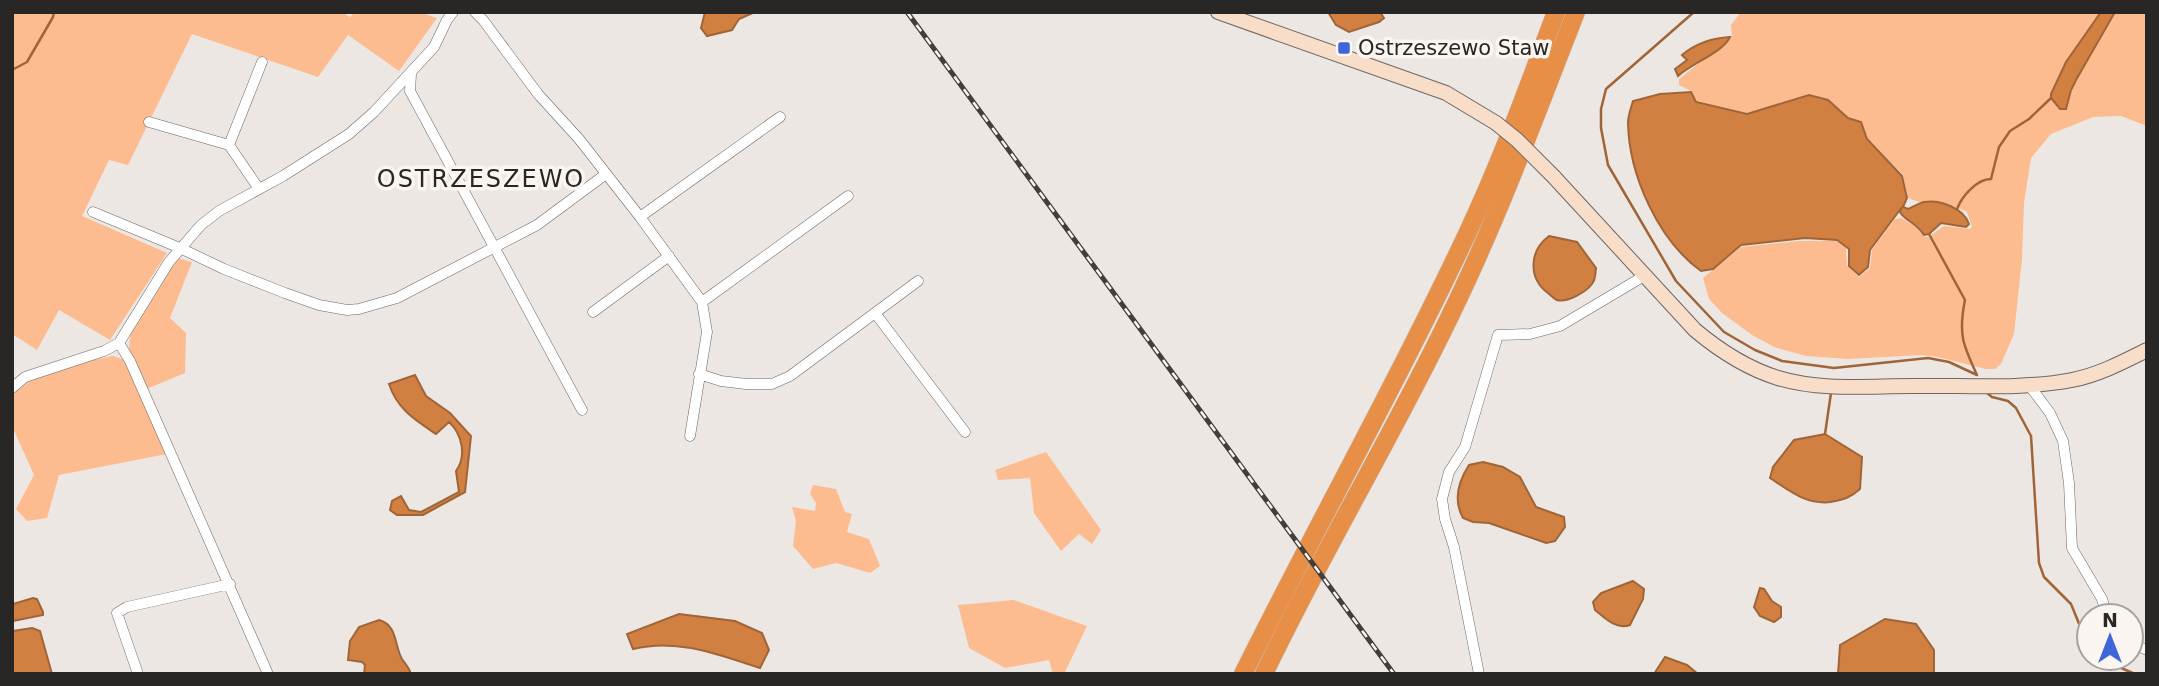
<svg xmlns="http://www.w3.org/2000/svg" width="2159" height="686" viewBox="0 0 2159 686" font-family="'DejaVu Sans',sans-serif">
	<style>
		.green { fill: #fcbc8f }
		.water { fill: #d18041; stroke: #9f6539; stroke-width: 2 }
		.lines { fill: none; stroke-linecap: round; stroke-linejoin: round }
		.stream { stroke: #9f6539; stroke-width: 2.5 }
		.street-casing { stroke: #6c6764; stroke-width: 11 }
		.secondary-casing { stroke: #6c6764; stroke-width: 16 }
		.highway-casing { stroke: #c7c7c7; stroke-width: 19 }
		.street { stroke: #fff; stroke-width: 10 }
		.secondary { stroke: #f8ddc8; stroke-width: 14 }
		.highway { stroke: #e78e47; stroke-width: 18 }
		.rail-casing { stroke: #413f3e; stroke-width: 5 }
		.rail { stroke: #faf5f1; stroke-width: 2.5; stroke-dasharray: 8; stroke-linecap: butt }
		.secondary-bridge-casing { stroke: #6c6764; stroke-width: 16; stroke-linecap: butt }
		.secondary-bridge { stroke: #f8ddc8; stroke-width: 14 }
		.poi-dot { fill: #3f66d8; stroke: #faf5f1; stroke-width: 2.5 }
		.labels { text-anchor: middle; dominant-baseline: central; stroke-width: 7; stroke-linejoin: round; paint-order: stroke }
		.poi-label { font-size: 21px; fill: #292726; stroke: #faf5f1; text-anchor: start }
		.quarter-label { font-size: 24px; letter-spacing: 2px; fill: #292726; stroke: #faf5f1 }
	</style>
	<rect width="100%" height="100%" fill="#ede7e4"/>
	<path class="green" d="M12,12H341L350,17L355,12H419L437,18L399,71L348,35L318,77L192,34L128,165L109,160L82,216L167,253L110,340L59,310L37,350L12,334Z
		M1741,12H2101L2066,62V109L2071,90L2076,80L2115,12H2147V126L2121,116L2093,117L2051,134L2031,158L2024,203L2022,259L2014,334L2001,364L1995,369H1986L1938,357L1921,355L1848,359L1806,356L1774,347L1752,335L1722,313L1709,299L1703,278L1741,247L1799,241H1837L1846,248L1847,265L1859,277L1870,268L1872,250L1895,219L1901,218L1918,228L1925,237H1928L1944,226L1970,229L1972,227L1967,212L1946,203L1919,202L1908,198L1903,175L1868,139L1861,122L1848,117L1828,99L1809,95L1747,113L1696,102L1691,91L1679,85V79L1732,37L1731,25Z
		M177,258L192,262L170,318L186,333L185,373L144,390L129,349L131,329Z
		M113,356L125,360L167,454L59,475L47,518L27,521L16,509L34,475L12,426V395L31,380L89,361Z
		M1046,452L1101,530L1092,544L1079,534L1061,551L1034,513L1030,478L998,480L995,470Z
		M813,485L836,489L845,512L852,514L847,532L869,539L880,566L870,573L836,563L813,569L793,546L796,521L792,507L815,511L816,503L810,494Z
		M1014,600L1087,626L1064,674H1053L1049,660L1005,668L969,648L958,605Z"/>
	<path class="water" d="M705,12H755L739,19L732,30L707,36L701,28Z
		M1328,12H1380L1384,18L1379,22L1349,32L1336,25Z
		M2101,12H2115L2076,80L2071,90L2066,109H2060L2051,98V94L2066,62Z
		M1730,37C1722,53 1692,63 1678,76L1675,69L1687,60L1682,55C1695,44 1712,38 1730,37Z
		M1691,92L1696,102L1747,114L1809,95L1828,100L1848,118L1861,122L1867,139L1902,176L1907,198L1903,207L1908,209C1913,207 1919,203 1924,202C1941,199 1964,209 1969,224L1966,227L1941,223L1929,234L1924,235C1917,223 1905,221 1900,212L1902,207L1870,250L1868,267L1859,275L1849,266V249L1837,240L1805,238L1741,245L1713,269L1701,271C1658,240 1629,175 1628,123C1628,116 1631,108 1633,101L1660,94Z
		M1549,236L1577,242L1596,268C1595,274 1596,279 1592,284C1586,292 1567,303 1557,300C1556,300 1549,294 1548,293C1528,278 1529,251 1549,236Z
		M415,375L426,396L450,413L471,436L465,492L423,515H397L390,510L392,501L401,496L409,510L421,512L459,492L456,471C467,456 462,434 449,422L436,434C415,420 397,409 389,384Z
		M1825,434L1862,457L1860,489C1850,498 1844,499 1831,502C1806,505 1790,491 1770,478L1773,467L1794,440Z
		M1483,462L1503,467L1520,477L1536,507L1564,517L1565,527L1555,541L1546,543L1489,523L1473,522L1463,518C1453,500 1458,482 1469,465Z
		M1633,581L1644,589L1643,599L1630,625C1616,630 1605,618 1595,610L1593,602L1601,593Z
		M1760,588L1764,589L1772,601L1781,607V617L1774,622L1760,616L1754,607Z
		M33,598L37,599L43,612V615L13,621V604Z
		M679,614L735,621L762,633L769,650L760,668C717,654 677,638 633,649L627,634Z
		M1885,619L1916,624L1934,650V674H1838L1840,645Z
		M379,620C398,625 394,646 402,659C406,665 409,667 411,674H364L365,665L362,662L348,660L350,641L359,627Z
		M32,628L40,631L52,674H12V631Z
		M1665,657L1687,665L1698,674H1654Z"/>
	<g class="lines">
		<path class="stream" d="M1694,12L1606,89L1601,109V128L1608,165L1676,281L1724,332L1755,350L1782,361L1834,368L1928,358L1949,362L1977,375
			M12,70L27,62L53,17L54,12
			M1957,209C1962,196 1977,179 1991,179L1999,147L2010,131L2029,119L2051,98
			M1929,234L1965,300C1958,334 1963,345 1977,375
			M1987,393L1992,397L2008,401L2016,408L2031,436L2039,563L2044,577L2071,604L2089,648
			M1825,434L1831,393
			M2098,658L2135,674"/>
		<defs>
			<path id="street" d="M475,12L483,20L538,94L579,139L640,217L702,302L707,332L690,436
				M411,74L410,91L582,410
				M149,122L229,145L259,189
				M229,145L262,62
				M93,212L180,248L224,269L285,293L319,305L347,310L359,309L397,298L537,225L606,174
				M640,217L780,117
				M702,302L848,196
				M593,312L669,256
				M875,313L965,432
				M119,343L130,361L268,674
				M699,374L721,381L746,384H772L790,376L918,281
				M2029,385L2050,413L2063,441L2069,483L2072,548L2102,599L2107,616
				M12,388L25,377L104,351L119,343L169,262L201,225L219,211L283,176L349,134L374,112L434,47L447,20L453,12
				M2131,643L2147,650
				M138,674L117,613L127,607L230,584
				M1479,674L1454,547L1445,519L1442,499L1449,472L1465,447L1498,335L1530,334L1560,326L1644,276"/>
			<path id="secondary" d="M1218,12L1446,93L1496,123
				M1554,177L1695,330C1720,351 1746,368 1778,378C1820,391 1868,386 1911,386C1965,385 2020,390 2072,380C2098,375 2123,362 2147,350"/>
			<path id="highway" d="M1243,674C1316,527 1397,383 1467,234C1501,162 1528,87 1556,12
				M1264,674C1322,552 1392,437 1450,316C1498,218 1536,114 1576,12"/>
		</defs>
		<use href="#street" class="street-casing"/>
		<use href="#secondary" class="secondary-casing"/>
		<use href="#highway" class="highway-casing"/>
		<use href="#street" class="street"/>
		<use href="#secondary" class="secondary"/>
		<use href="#highway" class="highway"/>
		<defs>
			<path id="rail" d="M907,12L1394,674"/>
		</defs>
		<use href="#rail" class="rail-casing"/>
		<use href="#rail" class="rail"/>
		<defs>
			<path id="secondary-bridge" d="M1496,123L1517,140L1554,177"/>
		</defs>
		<use href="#secondary-bridge" class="secondary-bridge-casing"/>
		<use href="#secondary-bridge" class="secondary-bridge"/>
	</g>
	<rect class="poi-dot" x="1337" y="41" width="14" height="14" rx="3.5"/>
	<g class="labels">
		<g class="poi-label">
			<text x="1358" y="48">Ostrzeszewo Staw</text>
		</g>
		<g class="quarter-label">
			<text x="481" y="179">OSTRZESZEWO</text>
		</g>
	</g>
	<rect width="2159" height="686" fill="none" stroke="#292726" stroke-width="28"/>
	<g transform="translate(2110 637)"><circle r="33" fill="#faf5f1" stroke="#a6a3a0" stroke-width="2"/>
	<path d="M0-5L12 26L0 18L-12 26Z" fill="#3f66d8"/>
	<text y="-10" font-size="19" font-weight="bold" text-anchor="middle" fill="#292726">N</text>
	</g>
</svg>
